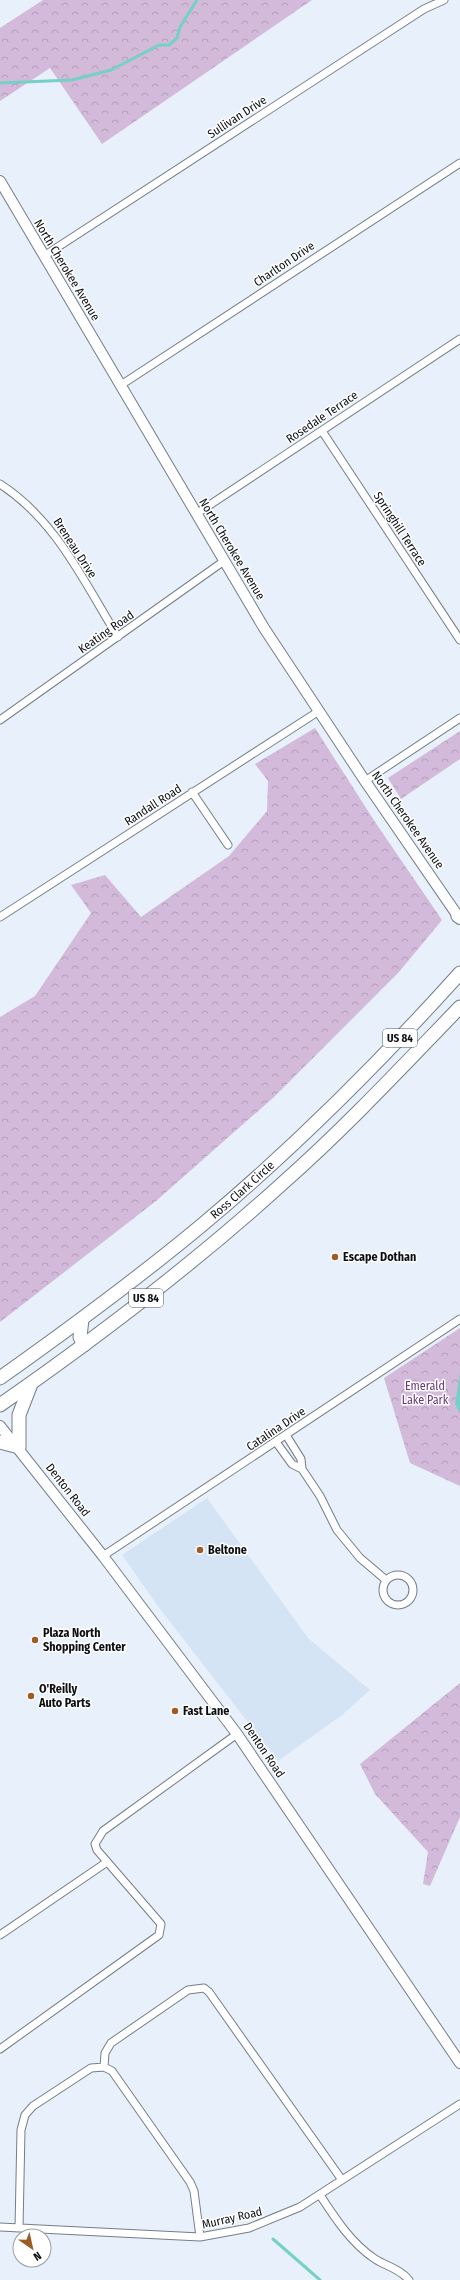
<svg xmlns="http://www.w3.org/2000/svg" width="460" height="2280" viewBox="0 0 460 2280" font-family="'Fira Sans Condensed',sans-serif">
	<style>
		.built { fill: #d5e4f4 }
		.forest { fill: url(#forest-crowns) }
		.water { fill: #75d0c5 }
		.lines { fill: none; stroke-linecap: round; stroke-linejoin: round }
		.stream { stroke: #75d0c5; stroke-width: 3 }
		.street-casing { stroke: #757e87; stroke-width: 9 }
		.secondary-casing { stroke: #757e87; stroke-width: 12 }
		.highway-casing { stroke: #757e87; stroke-width: 15 }
		.street { stroke: #fff; stroke-width: 7 }
		.secondary { stroke: #fff; stroke-width: 10 }
		.highway { stroke: #fff; stroke-width: 13 }
		.poi-dot { fill: #9c5c26; stroke: #fff; stroke-width: 1.5 }
		.labels { text-anchor: middle; dominant-baseline: central; stroke-width: 3; stroke-linejoin: round; paint-order: stroke }
		.shield { fill: #fff; stroke: #55575a; stroke-width: 1 }
		.shield-label { font-size: 11px; font-weight: bold; fill: #0c0f13 }
		.street-label { font-size: 12px; fill: #0c0f13; stroke: #fff }
		.poi-label { font-size: 12px; font-weight: bold; fill: #0c0f13; stroke: #fff; text-anchor: start }
		.park-label { font-size: 12px; fill: #6c397b; stroke: #fff }
	</style>
	<defs>
		<pattern id="forest-crowns" width="20" height="18" patternUnits="userSpaceOnUse"><rect width="20" height="18" fill="#d3badb"/><path d="M2 6a3 3 0 1 1 6 0M12 15a3 3 0 1 1 6 0" fill="none" stroke="#b49fbb"/></pattern>
	</defs>
	<rect width="100%" height="100%" fill="#e7f0fb"/>
	<path class="built" d="M207,1498L308,1638L370,1690L342,1715L278,1761L157,1605L122,1555Z"/>
	<path class="forest" d="M43,0H312L102,144L50,68L0,101V28Z
		M315,728L375,822L442,920L399,972L274,1097L156,1201L0,1322V1017L35,996L91,913L71,885L105,875L141,917L229,856L267,811L268,781L255,764Z
		M460,731V759L401,799L388,778Z
		M460,1328V1486L410,1463L384,1378Z
		M460,1683V1817L430,1886L423,1884L428,1852L375,1794L360,1764Z"/>
	<path class="water" d="M460,1373V1414L455,1404Z"/>
	<g class="lines">
		<path class="stream" d="M0,83L72,80L111,70L159,45H169L177,38L180,27L197,0
			M273,2239L320,2280"/>
		<defs>
			<path id="street" d="M44,256L424,9L444,0
				M121,385L460,163
				M322,431L460,640
				M0,484C56,520 84,582 118,637
				M196,514L460,339
				M0,720L224,561
				M365,781L460,718
				M192,792L228,845
				M0,917L319,711
				M286,1435L301,1459L302,1469L320,1496L337,1530L360,1558L386,1580
				M276,1442L292,1464L302,1469
				M103,1556L460,1319
				M383 1590a15 15 0 1 1 30 0a15 15 0 1 1-30 0Z
				M0,1935L107,1862
				M0,2049L159,1935L161,1924L97,1850L95,1844L103,1831L237,1734
				M104,2067L105,2053L111,2043L188,1990L204,1988L209,1992L342,2180
				M320,2195C335,2218 351,2243 375,2259C386,2266 400,2269 409,2280
				M0,2227L200,2237L249,2228L300,2207L460,2104
				M19,2228L21,2130L25,2115L33,2106L91,2068L104,2067L112,2071L190,2182L194,2191L200,2237"/>
			<path id="secondary" d="M0,181L264,628L365,781L460,919
				M0,1426L103,1556L237,1734L460,2063"/>
			<g id="highway">
				<path d="M458,916L460,917"/>
				<path d="M82,1319L80,1337L84,1345"/>
				<path id="s1" d="M0,1378C69,1329 137,1279 202,1225C294,1148 380,1062 460,973"/>
				<path d="M0,1405C99,1336 195,1263 284,1182C346,1127 402,1067 460,1007"/>
				<path d="M0,1442L19,1447V1415L31,1384"/>
			</g>
		</defs>
		<use href="#street" class="street-casing"/>
		<use href="#secondary" class="secondary-casing"/>
		<use href="#highway" class="highway-casing"/>
		<use href="#street" class="street"/>
		<use href="#secondary" class="secondary"/>
		<use href="#highway" class="highway"/>
	</g>
	<g class="poi-dot">
		<circle cx="335" cy="1257" r="4"/>
		<circle cx="200" cy="1550" r="4"/>
		<circle cx="35" cy="1640" r="4"/>
		<circle cx="31" cy="1696" r="4"/>
		<circle cx="175" cy="1711" r="4"/>
	</g>
	<g class="labels">
		<g class="shield">
			<rect x="383" y="1029" width="34" height="18" rx="3"/>
			<rect x="129" y="1289" width="34" height="18" rx="3"/>
		</g>
		<g class="shield-label">
			<text x="400" y="1038">US 84</text>
			<text x="146" y="1298">US 84</text>
		</g>
		<g class="street-label">
			<text transform="translate(237 117) rotate(-33)">Sullivan Drive</text>
			<text transform="translate(284 264) rotate(-34)">Charlton Drive</text>
			<text transform="translate(67 270) rotate(59)">North Cherokee Avenue</text>
			<text transform="translate(322 417) rotate(-34)">Rosedale Terrace</text>
			<text transform="translate(400 529) rotate(57)">Springhill Terrace</text>
			<text transform="translate(75 548) rotate(57)">Breneau Drive</text>
			<text transform="translate(232 549) rotate(59)">North Cherokee Avenue</text>
			<text transform="translate(106 632) rotate(-35)">Keating Road</text>
			<text transform="translate(153 805) rotate(-33)">Randall Road</text>
			<text transform="translate(408 820) rotate(55)">North Cherokee Avenue</text>
			<text stroke="none"><textPath href="#s1" startOffset="307">Ross Clark Circle</textPath></text>
			<text transform="translate(276 1429) rotate(-34)">Catalina Drive</text>
			<text transform="translate(68 1490) rotate(52)">Denton Road</text>
			<text transform="translate(264 1750) rotate(56)">Denton Road</text>
			<text transform="translate(232 2218) rotate(-13)">Murray Road</text>
		</g>
		<g class="poi-label">
			<text x="343" y="1257">Escape Dothan</text>
			<text x="208" y="1550">Beltone</text>
			<text x="43" y="1633">Plaza North<tspan x="43" dy="14">Shopping Center</tspan></text>
			<text x="39" y="1689">O'Reilly<tspan x="39" dy="14">Auto Parts</tspan></text>
			<text x="183" y="1711">Fast Lane</text>
		</g>
		<g class="park-label">
			<text x="425" y="1386">Emerald<tspan x="425" dy="14">Lake Park</tspan></text>
		</g>
	</g>
	<g transform="translate(32 2248) rotate(146)"><circle r="19" fill="#ffffff" stroke="#9e9fa1"/>
	<path d="M0-3L7 15L0 10L-7 15Z" fill="#9c5c26"/>
	<text y="-6" font-size="11" font-weight="bold" text-anchor="middle" fill="#0c0f13">N</text>
	</g>
</svg>
